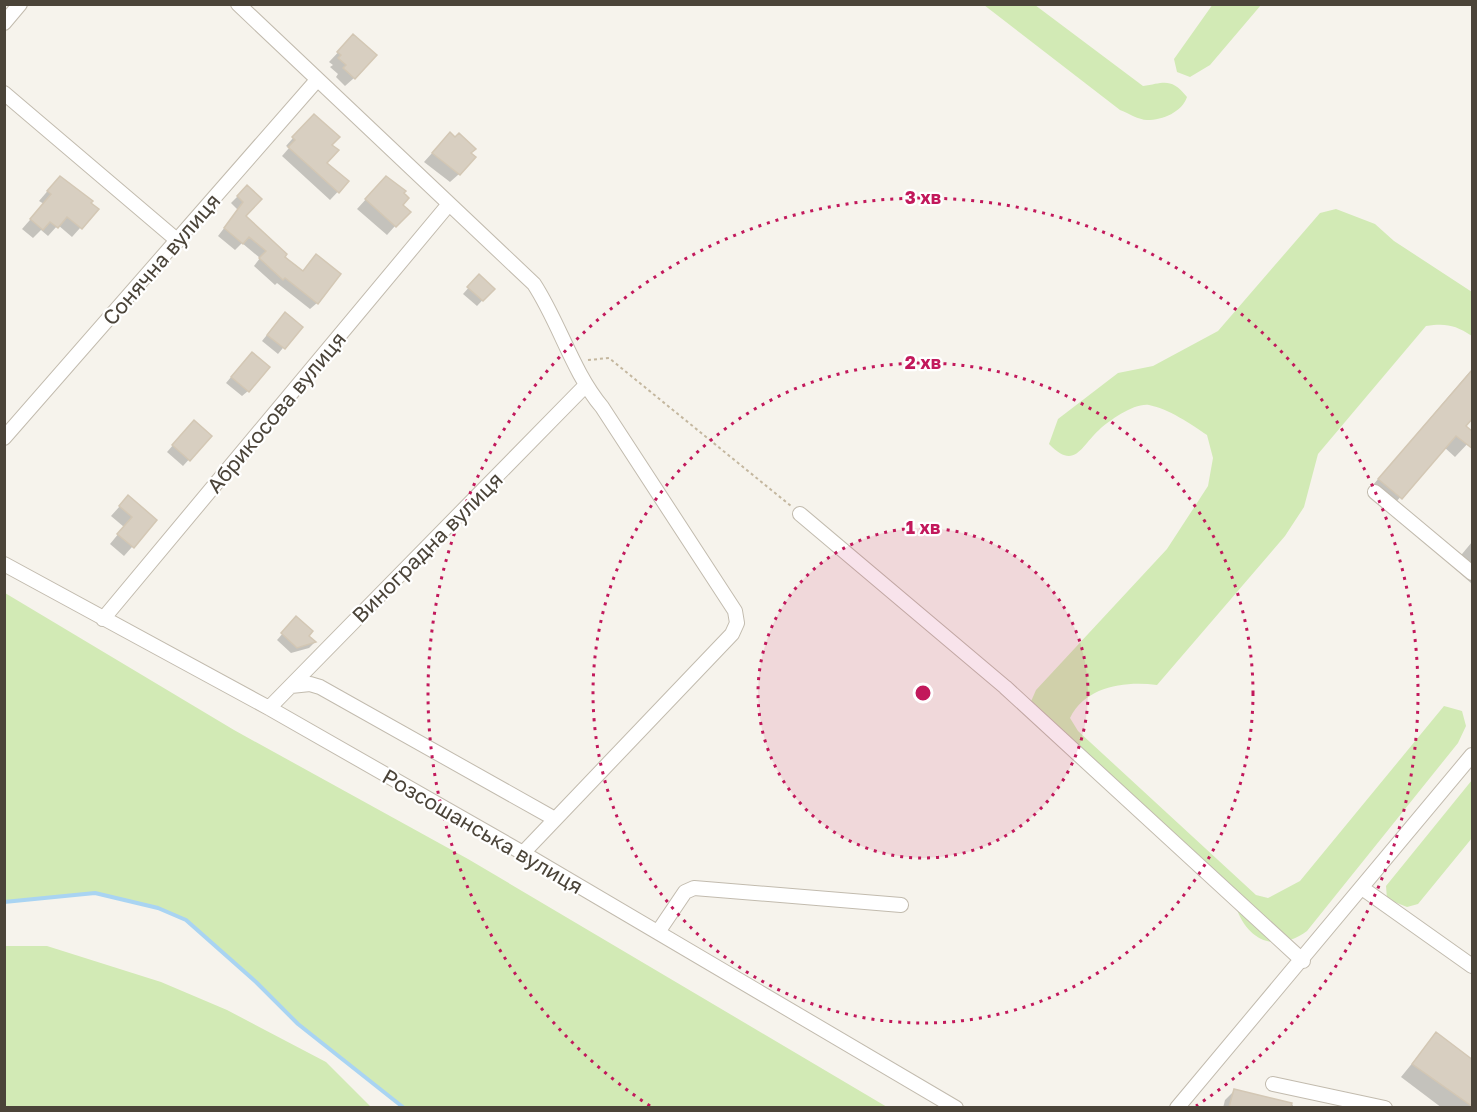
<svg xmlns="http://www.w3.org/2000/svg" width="1477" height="1112" viewBox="0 0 1477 1112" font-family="'Golos Text',sans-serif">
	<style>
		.green { fill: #d2eab5 }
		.shadow { fill: #0003 }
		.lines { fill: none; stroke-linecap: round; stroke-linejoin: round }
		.stream { stroke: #a9d4f2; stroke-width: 4 }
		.building { fill: #d8cfc1; stroke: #d3c7b4; stroke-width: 1.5 }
		.minor-casing { stroke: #c2bbae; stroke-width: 16 }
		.path { stroke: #c4b79f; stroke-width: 2; stroke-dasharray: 3 3; stroke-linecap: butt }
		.minor { stroke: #fff; stroke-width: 14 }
		.ring { fill: none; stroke: #c2185b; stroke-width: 3; stroke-dasharray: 3 6 }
		.labels { text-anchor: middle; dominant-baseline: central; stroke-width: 4.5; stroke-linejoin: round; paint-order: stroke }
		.street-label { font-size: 21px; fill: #4b4439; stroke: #fff }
		.centre { fill: #c2185b; stroke: #fff; stroke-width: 3 }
		.ring-label { font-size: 18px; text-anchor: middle; font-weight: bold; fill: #c2185b; stroke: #fff; stroke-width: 4.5; stroke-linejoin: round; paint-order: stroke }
	</style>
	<rect width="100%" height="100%" fill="#f6f3ec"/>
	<path class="green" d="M1213,4L1261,5L1210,65L1190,77L1177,72L1174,59Z
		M984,5H1035L1143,86C1164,83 1171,77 1187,97C1182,112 1163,120 1147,120C1139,120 1128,113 1120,110Z
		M1336,209L1375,224L1394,241L1472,292V336C1455,325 1446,323 1426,326L1318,454L1304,507L1285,536L1157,685C1125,681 1086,686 1070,718L1078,731L1256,895L1268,898L1300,881L1444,706L1462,711L1466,726L1458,743L1307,931C1277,953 1248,942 1236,907L1033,723L1029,706L1036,690L1167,549L1208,486L1213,458L1207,435C1191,424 1169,409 1149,405C1134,403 1110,420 1099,430C1081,446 1075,471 1049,444L1058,419L1118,373L1153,366L1218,331L1320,213Z
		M5,593L234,730L468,859L887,1107H404L298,1024L256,982L186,920L158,908L95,893L5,902Z
		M1472,780V838L1418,904L1407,907L1387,899L1386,886Z
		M5,946H47L161,982L227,1010L326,1062L371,1107H5Z"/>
	<path class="shadow" d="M345,45L354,78L345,86L336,77L338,74L330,67L333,65L329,62Z
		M306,123L330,145L325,163L347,182L330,200L282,156L289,148L286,146Z
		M455,139L469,154L459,174L450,182L424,162L441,143Z
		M51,187L89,203L97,209L72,237L58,225L48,236L41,230L33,238L22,229L44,204L39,201Z
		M247,187L244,216L302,273L317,303L310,309L277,283L275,285L254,266L260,258L242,243L235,250L218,236L238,210L231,203Z
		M377,187L401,205L395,226L387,235L357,209Z
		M479,276L493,289L477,306L463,294Z
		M279,320L300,327L278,354L262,341Z
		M246,359L248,391L242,396L226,383Z
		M1472,369V415L1463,426L1472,439L1455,457L1444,447L1389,510L1367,492Z
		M188,428L210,436L183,466L167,452Z
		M128,497L155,521L124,556L110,544L124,527L111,516Z
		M1472,542V584L1452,566Z
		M291,624L314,643L309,648L291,653L277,640Z
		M1436,1034L1472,1062V1108H1442L1401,1077Z
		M1234,1091L1293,1105L1292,1108H1223L1225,1100Z"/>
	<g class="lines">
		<path class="stream" d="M4,902L95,893L158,908L186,920L256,982L298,1024L404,1108"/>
	</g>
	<path class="building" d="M353,34L377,55L355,79L343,68L346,65L338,58L341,55L337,52Z
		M314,114L340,137L332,145L339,150L327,163L349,181L339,193L288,147L295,140L292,137Z
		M450,132L455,137L459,133L476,149L471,153L476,157L460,175L432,153Z
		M60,176L93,201L91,203L99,209L82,229L67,217L58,228L50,222L43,230L30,219L51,194L47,191Z
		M386,176L406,191L404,193L409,198L403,205L411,212L396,227L365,199Z
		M247,185L262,199L246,216L287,254L285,257L303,271L316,254L341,274L318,304L285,278L283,280L259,258L266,251L249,237L243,244L224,228L243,202L237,196Z
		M479,274L495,289L483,301L467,287Z
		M285,312L303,327L285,349L267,335Z
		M252,352L270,367L249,392L231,377Z
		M1473,369V418L1466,426L1473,432V449L1456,436L1402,499L1378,479Z
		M194,420L212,436L190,461L172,445Z
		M128,495L157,520L134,548L117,534L132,517L119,506Z
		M296,616L313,631L309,636L316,642L297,648L281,633Z
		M1436,1032L1473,1060V1107L1412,1064Z
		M1234,1089L1292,1103L1291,1107H1229Z"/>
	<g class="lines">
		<defs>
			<path id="minor" d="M238,4L534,284C560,324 572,371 602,407L735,611L737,623L732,634L523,853
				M4,23L20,4
				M4,93L178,241
				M4,438L317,80
				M1375,492L1472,573
				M800,514L1005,687L1303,961
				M4,564L269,708L523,853L956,1108
				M103,619L449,204
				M291,686L310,684L320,687L555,819
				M269,708L585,386
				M1362,888L1472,966
				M658,932L685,892L694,888L901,905
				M1273,1084L1385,1108
				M1177,1108L1472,755"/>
		</defs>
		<use href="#minor" class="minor-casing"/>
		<path class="path" d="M588,360L609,358L791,506"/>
		<use href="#minor" class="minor"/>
	</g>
	<circle cx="923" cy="693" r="165" fill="#c2185b" fill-opacity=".12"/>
	<g class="ring">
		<circle cx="923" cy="693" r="165"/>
		<circle cx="923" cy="693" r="330"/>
		<path d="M650 1106A495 495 0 1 1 1196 1106"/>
	</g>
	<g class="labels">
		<g class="street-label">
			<text transform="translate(161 259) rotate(-49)">Сонячна вулиця</text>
			<text transform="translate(276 412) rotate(-50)">Абрикосова вулиця</text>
			<text transform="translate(427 547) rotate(-45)">Виноградна вулиця</text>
			<text transform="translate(483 831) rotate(30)">Розсошанська вулиця</text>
		</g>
	</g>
	<circle cx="923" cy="693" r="9" class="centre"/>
	<g class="ring-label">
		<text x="923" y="204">3 хв</text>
		<text x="923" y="369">2 хв</text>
		<text x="923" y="534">1 хв</text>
	</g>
	<rect width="1477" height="1112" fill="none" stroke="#4b4439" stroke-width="12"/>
</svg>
